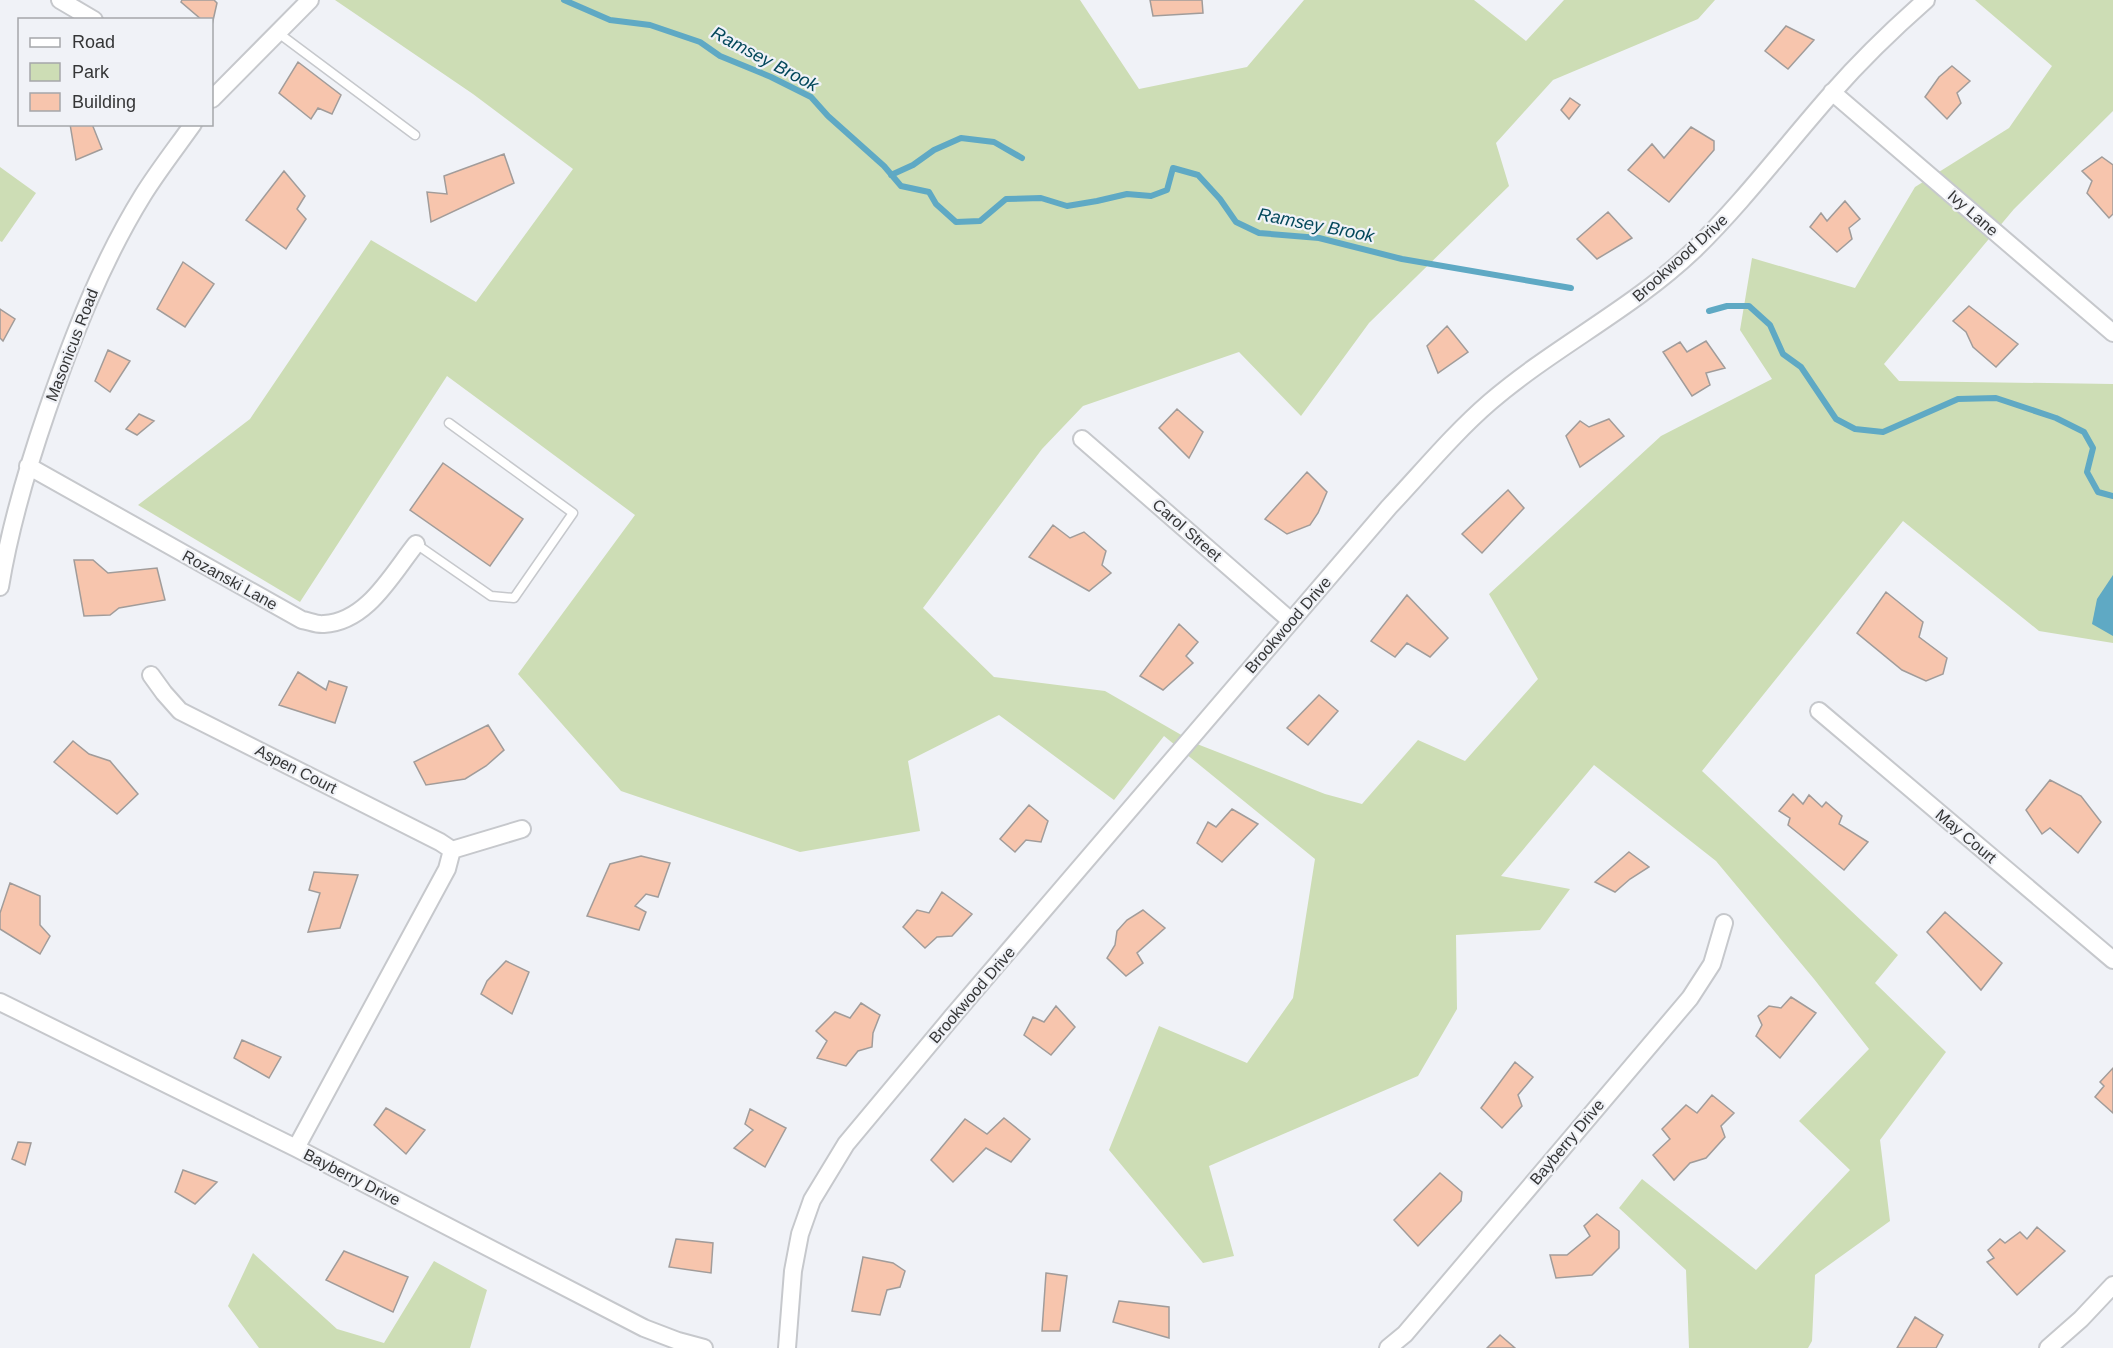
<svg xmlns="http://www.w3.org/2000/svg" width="2113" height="1348" viewBox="0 0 2113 1348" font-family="Arial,sans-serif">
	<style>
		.green { fill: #cdddb5 }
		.water { fill: #5fa9c4 }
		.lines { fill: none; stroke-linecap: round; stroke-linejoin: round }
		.stream { stroke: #5fa9c4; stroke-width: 6 }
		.building { fill: #f7c5ad; stroke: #a19c9a; stroke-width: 1.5 }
		.service-casing { stroke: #c6c8cc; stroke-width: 11 }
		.minor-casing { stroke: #c6c8cc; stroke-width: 20 }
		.service { stroke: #fff; stroke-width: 8 }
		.minor { stroke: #fff; stroke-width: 16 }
		.labels { text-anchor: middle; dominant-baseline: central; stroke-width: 4.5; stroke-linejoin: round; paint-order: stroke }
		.street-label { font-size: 16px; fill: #353637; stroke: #f0f2f7 }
		.water-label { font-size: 18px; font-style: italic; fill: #04485b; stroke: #f0f2f7 }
	</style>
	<rect width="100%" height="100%" fill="#f0f2f7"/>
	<path class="green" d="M335,0H1080L1139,89L1247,67L1304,0H1474L1526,41L1564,0H1715L1698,19L1553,80L1496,143L1509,186L1369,323L1301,416L1239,352L1083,406L1042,449L923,608L994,677L1105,691L1197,744L1325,794L1362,804L1418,740L1465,761L1538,679L1489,594L1661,436L1772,379L1740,330L1752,258L1855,288L1915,187L2009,128L2052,66L1975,0H2113V111L2014,209L1884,364L1899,381L2113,384V643L2039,631L1903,521L1702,771L1898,955L1875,983L1946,1052L1880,1140L1890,1221L1815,1275L1812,1341L1808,1348H1689L1686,1270L1619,1208L1642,1179L1756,1270L1850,1170L1799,1121L1869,1049L1814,979L1716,861L1594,765L1501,876L1570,889L1540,930L1456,935L1457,1009L1418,1076L1209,1166L1234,1256L1203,1263L1109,1150L1159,1026L1247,1063L1293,998L1315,859L1164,736L1114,800L999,715L908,761L920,831L800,852L621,791L518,674L635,515L447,376L300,602L138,505L250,419L371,240L476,302L573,169L473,94Z
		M0,167L36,193L2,242L0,241Z
		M253,1253L337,1329L384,1343L434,1261L487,1290L470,1348H259L228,1306Z"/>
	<path class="water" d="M2113,575V636L2092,624L2097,599Z"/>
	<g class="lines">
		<path class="stream" d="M564,0L610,20L650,25L700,42L720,56L771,77L811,97L828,116L884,166L901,186L929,192L936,204L956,222L980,221L1006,199L1041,198L1067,206L1097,201L1127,194L1151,196L1167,190L1173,168L1198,175L1220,199L1236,222L1259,233L1319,238L1402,259L1571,288
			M891,175L913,165L934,150L961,138L994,142L1022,158
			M1709,311L1727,306H1749L1770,325L1783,354L1801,367L1836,419L1855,429L1883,432L1958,399L1996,398L2056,418L2084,432L2093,448L2087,472L2098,492L2113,496"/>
	</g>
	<path class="building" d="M182,0H214L217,3L212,25V20H202L181,2Z
		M1150,0H1202L1203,13L1153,16Z
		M1786,26L1814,40L1788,69L1765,51Z
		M298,62L341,95L332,114L318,108L311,119L279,93Z
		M1952,66L1970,81L1957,93L1961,103L1947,119L1925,97L1939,77Z
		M1570,98L1580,105L1569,119L1561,110Z
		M70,124H92L102,149L76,160Z
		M1691,127L1714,141V150L1669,202L1628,170L1652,144L1664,158Z
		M504,154L514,183L431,222L427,192L447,194L444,176Z
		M2102,157L2113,165V214L2109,218L2087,193L2092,181L2082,171Z
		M284,171L305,196L297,209L306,219L286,249L246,220Z
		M1845,201L1860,219L1849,228L1852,239L1837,252L1810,227L1821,213L1827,221Z
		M1608,212L1632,238L1597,259L1577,239Z
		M183,262L214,284L185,327L157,309Z
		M1969,306L2018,344L1996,367L1973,347L1966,332L1953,321Z
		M0,309L15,319L3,341L0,338Z
		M1447,326L1468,352L1438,373L1427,346Z
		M1706,341L1725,368L1706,373L1710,385L1692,396L1663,352L1680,342L1687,352Z
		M108,350L130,361L110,392L95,381Z
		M1177,409L1203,432L1189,458L1159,428Z
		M139,414L154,421L137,435L126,429Z
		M1609,419L1624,436L1580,467L1566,436L1580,421L1589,427Z
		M443,463L523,519L490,566L410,510Z
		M1307,472L1327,492L1318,513L1310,525L1287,534L1265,519Z
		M1508,490L1524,508L1482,553L1462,534Z
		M1053,525L1070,538L1084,532L1106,551L1102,565L1111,573L1089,591L1029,557Z
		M74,560H93L108,573L157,568L165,600L119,608L110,615L84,616Z
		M1886,592L1923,622L1919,637L1947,658L1943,674L1926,681L1902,670L1857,633Z
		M1407,595L1448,638L1430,657L1407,643L1395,657L1371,641Z
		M1179,624L1198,642L1186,656L1193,663L1163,690L1140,676Z
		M298,672L326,690L329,681L347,687L335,723L279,705Z
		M1319,695L1338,711L1308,745L1287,728Z
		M488,725L504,750L486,766L465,779L426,785L414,762Z
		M73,741L89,754L110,761L138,794L117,814L54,762Z
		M2050,780L2081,796L2101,822L2078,853L2050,828L2042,834L2026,810Z
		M1793,794L1803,804L1809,795L1822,807L1826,802L1842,816L1839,824L1868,842L1844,870L1788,825L1790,818L1779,811Z
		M1029,805L1048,821L1041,842L1026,840L1015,852L1000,839Z
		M1232,809L1258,824L1222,862L1197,843L1208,822L1216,827Z
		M1629,852L1649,867L1630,879L1615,892L1595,882Z
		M641,856L670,863L658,897L646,894L635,906L646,912L639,930L587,916L610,864Z
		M314,872L358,875L340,928L308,932L320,893L309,890Z
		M10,883L40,896V925L50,936L40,954L0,929V913Z
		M942,892L972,914L952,936L937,937L925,948L903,927L917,910L929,913Z
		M1143,910L1165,928L1137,953L1143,963L1126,976L1107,958L1115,945L1117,931L1127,920Z
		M1945,912L2002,963L1981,990L1927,932Z
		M506,961L529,972L512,1014L481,994L487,981Z
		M1791,997L1816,1013L1780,1058L1756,1036L1762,1025L1758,1016L1769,1006L1781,1008Z
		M861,1003L880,1015L873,1033L872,1047L858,1051L846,1066L817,1058L827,1041L816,1031L835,1012L850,1018Z
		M1056,1006L1075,1027L1051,1055L1024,1035L1033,1017L1044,1022Z
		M242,1040L281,1057L269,1078L234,1058Z
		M1515,1062L1533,1077L1518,1095L1522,1106L1502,1128L1481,1108Z
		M2113,1068V1113L2095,1097L2104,1086L2100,1082Z
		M1712,1095L1734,1113L1721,1126L1725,1137L1706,1158L1690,1163L1674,1180L1653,1155L1670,1139L1662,1129L1686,1105L1697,1113Z
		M386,1108L425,1130L406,1154L374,1125Z
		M750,1109L786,1128L765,1167L734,1148L753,1130L745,1124Z
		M1004,1118L1030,1139L1011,1162L986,1148L953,1182L931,1160L965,1119L987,1134Z
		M18,1142L31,1143L25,1165L12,1159Z
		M183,1170L217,1182L195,1204L175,1192Z
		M1440,1173L1462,1192L1461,1201L1418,1246L1394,1220Z
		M1597,1214L1619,1231V1248L1592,1275L1556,1278L1550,1255H1567L1590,1236L1584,1226Z
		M2037,1227L2065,1251L2017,1295L1987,1262L1994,1258L1988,1250L2000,1239L2005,1243L2020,1232L2027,1239Z
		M676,1239L713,1243L711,1273L669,1267Z
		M344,1251L408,1277L393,1312L326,1280Z
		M863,1257L893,1263L905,1271L900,1287L887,1290L880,1315L852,1311Z
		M1046,1273L1067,1276L1060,1331H1042Z
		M1119,1301L1169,1307V1338L1113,1322Z
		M1915,1317L1943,1335L1936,1348H1897Z
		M1500,1335L1515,1348H1487Z"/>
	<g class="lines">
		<defs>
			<path id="service" d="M277,32L415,135
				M416,544L491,596L514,598L573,513L449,423"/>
			<path id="minor" d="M60,0L94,20
				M1832,92L2113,333
				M212,99L310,0
				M1082,439L1291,621
				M28,466L302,620C309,621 317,625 324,624C367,622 392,574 416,544
				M0,587C10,526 27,469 47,411C73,336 101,263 143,195C158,171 176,148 193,124
				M151,675L164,693L180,711L440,842L452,850
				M1819,711L2113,960
				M0,1002L296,1148L644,1328L678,1341L704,1348
				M296,1148L447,869L452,850L522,829
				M787,1348L793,1271L800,1234L812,1200L846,1144L952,1017L1389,507C1422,472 1453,434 1490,402C1554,347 1632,309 1694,250C1744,201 1786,145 1832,93C1861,60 1893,29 1926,0
				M1388,1348L1405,1334L1690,998L1712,964L1724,923
				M2048,1348L2081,1319L2113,1285"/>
		</defs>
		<use href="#service" class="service-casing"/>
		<use href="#minor" class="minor-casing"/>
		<use href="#service" class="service"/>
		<use href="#minor" class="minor"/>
	</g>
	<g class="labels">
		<g class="street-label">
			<text transform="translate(1973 213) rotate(41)">Ivy Lane</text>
			<text transform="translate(1680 258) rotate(-42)">Brookwood Drive</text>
			<text transform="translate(72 345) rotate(-69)">Masonicus Road</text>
			<text transform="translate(1187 530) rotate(41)">Carol Street</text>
			<text transform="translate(230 580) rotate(29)">Rozanski Lane</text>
			<text transform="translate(1288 625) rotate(-49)">Brookwood Drive</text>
			<text transform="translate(296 769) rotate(27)">Aspen Court</text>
			<text transform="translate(1966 836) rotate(40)">May Court</text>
			<text transform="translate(972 995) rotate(-49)">Brookwood Drive</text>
			<text transform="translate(1567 1142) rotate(-50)">Bayberry Drive</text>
			<text transform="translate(352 1177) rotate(27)">Bayberry Drive</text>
		</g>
		<g class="water-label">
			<text transform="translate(765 59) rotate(28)">Ramsey Brook</text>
			<text transform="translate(1316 225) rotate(11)">Ramsey Brook</text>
		</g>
	</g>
	<rect x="18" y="18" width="195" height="108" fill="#f0f2f7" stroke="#a5a7aa" stroke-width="1.5"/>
	<rect x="30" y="38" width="30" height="9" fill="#ffffff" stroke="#a5a7aa" stroke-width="1.5"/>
	<text x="72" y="48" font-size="18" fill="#353637">Road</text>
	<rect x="30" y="63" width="30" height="18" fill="#cdddb5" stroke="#a5a7aa" stroke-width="1.5"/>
	<text x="72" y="78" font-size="18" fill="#353637">Park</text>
	<rect x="30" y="93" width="30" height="18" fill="#f7c5ad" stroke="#a5a7aa" stroke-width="1.5"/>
	<text x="72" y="108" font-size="18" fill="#353637">Building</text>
</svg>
